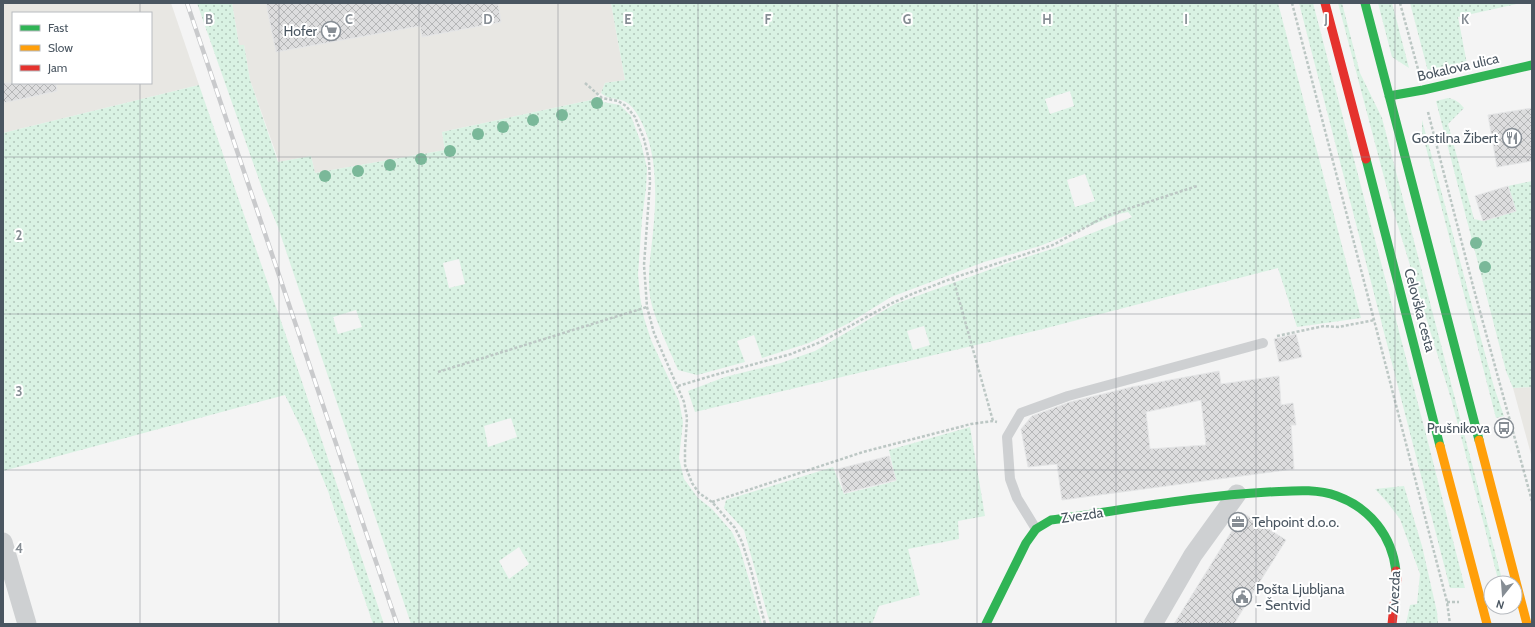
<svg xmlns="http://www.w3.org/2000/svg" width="1535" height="627" viewBox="0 0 1535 627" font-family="Cabin,sans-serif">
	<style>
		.commercial { fill: #e8e7e3; fill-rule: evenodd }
		.grass { fill: url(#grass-dots); fill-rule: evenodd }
		.building { fill: url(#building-cross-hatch); stroke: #e5e6e7; fill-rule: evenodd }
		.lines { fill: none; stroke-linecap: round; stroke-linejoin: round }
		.path { stroke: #bcc7c4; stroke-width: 2.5; stroke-dasharray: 3 2; stroke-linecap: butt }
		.lane { stroke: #ced0d2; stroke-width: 10 }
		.street { stroke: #ced0d2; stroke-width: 19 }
		.fast { stroke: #30b455; stroke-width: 9 }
		.slow { stroke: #ff9f0a; stroke-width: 9 }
		.jam { stroke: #e5322d; stroke-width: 9 }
		.rail-casing { stroke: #c9cacc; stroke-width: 4.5 }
		.rail { stroke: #fff; stroke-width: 3; stroke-dasharray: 9; stroke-linecap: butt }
		.tree { fill: #7ab899 }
		.grid { fill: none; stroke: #868d94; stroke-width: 1; stroke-opacity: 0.55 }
		.labels { text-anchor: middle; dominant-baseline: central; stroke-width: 4; stroke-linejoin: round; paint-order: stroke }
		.poi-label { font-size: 14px; fill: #4a5661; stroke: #fff; text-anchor: end }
		.street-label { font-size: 14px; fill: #4a5661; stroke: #fff }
		.grid-label { font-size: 13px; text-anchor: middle; font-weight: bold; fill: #868d94; stroke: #fff; stroke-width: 4; stroke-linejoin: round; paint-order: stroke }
	</style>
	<defs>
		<pattern id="grass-dots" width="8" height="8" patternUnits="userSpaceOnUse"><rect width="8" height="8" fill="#d9f2e3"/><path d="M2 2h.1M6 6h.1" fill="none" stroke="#b2c7bb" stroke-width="1.8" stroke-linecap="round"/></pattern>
		<pattern id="building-cross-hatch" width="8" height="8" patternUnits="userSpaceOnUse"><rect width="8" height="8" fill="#ddddde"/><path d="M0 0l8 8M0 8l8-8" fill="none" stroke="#b5b6b7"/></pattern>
	</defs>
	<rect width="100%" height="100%" fill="#f4f4f4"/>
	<path class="commercial" d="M3,3H171L199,85L3,133ZM13,13H151V83H13Z
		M232,3H611L625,80L605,83L601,93L591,100L442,132L445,150L315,173L311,156L279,162L250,80L244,45H239Z
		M1532,387V458L1513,388Z"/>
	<path class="grass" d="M197,3H232L239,45H244L250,80L278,162L311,156L315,173L445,150L442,132L591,100L620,105L631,116L641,143L647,168L646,188L642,219L638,274L640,297L644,318L651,340L679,401L683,422L679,458L684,479L698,498L712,509L732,532L740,549L762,624H411L278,227L264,194ZM459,259L465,284L449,288L443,263ZM356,310L362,327L338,334L333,317ZM511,418L517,437L488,447L484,426ZM519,547L529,564L509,579L499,561Z
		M611,3H1278L1361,318L1297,327L1278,268L1039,330L695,412L688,391L725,377L781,363L815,351L895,304L1008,263L1055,248L1132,217L1128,212L1119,214L1040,246L984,262L891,297L849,323L809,343L762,358L754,335L737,341L745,362L697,375L678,370C670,350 653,317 650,296C647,275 651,254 653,232C657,194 658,144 635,111C624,94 612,103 601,93L605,83L625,80ZM1070,91L1074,106L1050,114L1045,99ZM1085,174L1095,201L1075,207L1067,180ZM924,326L930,345L913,350L907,331Z
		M1299,3H1313L1428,442L1465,588H1450Z
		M1338,3H1342L1360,73L1382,118L1503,583H1499L1452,402L1390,200Z
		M1378,3H1392L1409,68L1392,57Z
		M1410,3H1521L1458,17L1467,64C1460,75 1442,73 1429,75Z
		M199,85L300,376L384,624H373L328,491L305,436L285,395L3,471V133Z
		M1448,98C1455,99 1459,102 1464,108L1448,124L1474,219L1483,221L1516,211L1508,186L1532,181V387L1513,388L1506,371L1436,101Z
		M1422,120L1494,387L1504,416L1496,418L1422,132Z
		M970,427L985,516L958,521L959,539L908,549L920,595L879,606L872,624H770L744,530L724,508L726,500L833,467L844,494L896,481L889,450Z
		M1404,486L1422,546L1437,612L1438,624H1406L1410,605L1417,604L1420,574L1400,519L1387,502L1375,489Z"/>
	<path class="building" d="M266,3H498L501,22L422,37L420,26L276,52Z
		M3,83H56L57,91L3,103Z
		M1532,108V161L1497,167L1488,115Z
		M1508,186L1516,211L1483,221L1475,196Z
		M1296,334L1302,357L1279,362L1274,339Z
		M1219,371L1221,384L1279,376L1281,405L1293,403L1296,425H1291L1294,469L1062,500L1057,464L1028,467L1021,429L1032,416L1070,402L1132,387ZM1201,400L1206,445L1150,449L1146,412Z
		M889,456L896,480L844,493L838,469Z
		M1243,513L1286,540L1254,591L1234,624H1174Z"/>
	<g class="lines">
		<path class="path" d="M1292,3L1447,602L1450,624
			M1400,3L1418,69
			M585,83L602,98L618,101L626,106L635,117L644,139L649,160L650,182L644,265L647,307L654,333L684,402L687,418L685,449V465L692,483L699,493L712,502L735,528L742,542L751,570L765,624
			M1428,112L1473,286L1532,501
			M953,278L993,421
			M1277,336L1324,326L1338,327L1375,320
			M438,372L647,307
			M678,386L711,376L791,354L823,341L890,304L912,294L953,278L1053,245L1106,216L1197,186
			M712,502L863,452L971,424L993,421L997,422
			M1447,602H1459"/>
		<path class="lane" d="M1036,529L1017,498L1010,479L1007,437L1021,413L1068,396L1263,343"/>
		<path class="street" d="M3,542L27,624
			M1153,624L1193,555L1237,494"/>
		<path class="fast" d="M1365,3L1479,440
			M1389,96L1423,90L1532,65
			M1366,159L1440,446
			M986,624L1026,543L1036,529L1051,520C1123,510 1196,496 1268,492C1292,491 1315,488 1337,496C1370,508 1392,536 1396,571"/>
		<path class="slow" d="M1479,440L1527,624
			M1440,446L1487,624"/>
		<path class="jam" d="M1325,3L1366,159
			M1392,624L1397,579L1396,571"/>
		<defs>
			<path id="rail" d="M187,3L397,624"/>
		</defs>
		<use href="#rail" class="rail-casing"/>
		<use href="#rail" class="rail"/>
	</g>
	<g class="tree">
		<circle cx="597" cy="103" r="6"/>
		<circle cx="562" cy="115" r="6"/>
		<circle cx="533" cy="120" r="6"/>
		<circle cx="503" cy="127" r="6"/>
		<circle cx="478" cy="134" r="6"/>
		<circle cx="450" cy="151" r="6"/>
		<circle cx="421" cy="159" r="6"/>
		<circle cx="390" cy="165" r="6"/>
		<circle cx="358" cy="171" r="6"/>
		<circle cx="325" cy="176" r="6"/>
		<circle cx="1476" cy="243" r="6"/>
		<circle cx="1485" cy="267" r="6"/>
	</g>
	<path class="grid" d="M140,3V13M279,3V624M419,3V624M558,3V624M698,3V624M837,3V624M977,3V624M1116,3V624M1256,3V624M1395,3V624M140,83V624M3,157H1532M3,314H1532M3,470H1532"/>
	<defs>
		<symbol id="supermarket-ring" viewBox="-11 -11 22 22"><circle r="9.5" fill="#fff" stroke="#868d94" stroke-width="1.5"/><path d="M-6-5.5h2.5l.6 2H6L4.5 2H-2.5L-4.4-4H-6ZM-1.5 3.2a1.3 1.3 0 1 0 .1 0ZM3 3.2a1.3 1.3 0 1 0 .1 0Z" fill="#868d94"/></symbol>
		<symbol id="restaurant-ring" viewBox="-11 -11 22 22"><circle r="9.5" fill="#fff" stroke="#868d94" stroke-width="1.5"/><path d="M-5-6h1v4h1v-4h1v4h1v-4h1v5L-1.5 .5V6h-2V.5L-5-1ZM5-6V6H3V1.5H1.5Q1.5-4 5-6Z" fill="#868d94"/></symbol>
		<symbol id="bus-ring" viewBox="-11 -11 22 22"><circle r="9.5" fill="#fff" stroke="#868d94" stroke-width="1.5"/><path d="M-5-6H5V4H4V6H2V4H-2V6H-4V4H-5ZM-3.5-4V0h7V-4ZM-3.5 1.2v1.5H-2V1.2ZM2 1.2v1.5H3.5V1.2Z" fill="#868d94"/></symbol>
		<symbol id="office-ring" viewBox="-11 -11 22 22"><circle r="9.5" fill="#fff" stroke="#868d94" stroke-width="1.5"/><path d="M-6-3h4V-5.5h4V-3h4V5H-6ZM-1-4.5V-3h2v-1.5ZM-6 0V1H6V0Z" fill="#868d94"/></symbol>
		<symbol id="civic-ring" viewBox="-11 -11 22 22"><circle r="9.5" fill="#fff" stroke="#868d94" stroke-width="1.5"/><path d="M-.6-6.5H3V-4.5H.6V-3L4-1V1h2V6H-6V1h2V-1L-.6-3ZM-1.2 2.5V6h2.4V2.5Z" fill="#868d94"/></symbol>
	</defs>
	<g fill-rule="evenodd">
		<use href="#supermarket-ring" x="320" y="20" width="22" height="22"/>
		<use href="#restaurant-ring" x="1501" y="127" width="22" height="22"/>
		<use href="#bus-ring" x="1493" y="417" width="22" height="22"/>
		<use href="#office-ring" x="1227" y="511" width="22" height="22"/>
		<use href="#civic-ring" x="1231" y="586" width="22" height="22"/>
	</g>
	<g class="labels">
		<g class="poi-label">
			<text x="317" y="31">Hofer</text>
			<text x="1498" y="138">Gostilna Žibert</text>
			<text x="1490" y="428">Prušnikova</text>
			<text x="1252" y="522" text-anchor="start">Tehpoint d.o.o.</text>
			<text x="1256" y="589" text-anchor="start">Pošta Ljubljana<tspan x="1256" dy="16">- Šentvid</tspan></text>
		</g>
		<g class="street-label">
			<text transform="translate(1458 67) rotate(-13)">Bokalova ulica</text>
			<text transform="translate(1420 310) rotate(75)">Celovška cesta</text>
			<text transform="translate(1082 515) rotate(-8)">Zvezda</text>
			<text transform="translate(1394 592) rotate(-87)">Zvezda</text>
		</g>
	</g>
	<g class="grid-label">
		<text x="209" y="24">B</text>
		<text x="349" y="24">C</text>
		<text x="488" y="24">D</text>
		<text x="628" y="24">E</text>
		<text x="768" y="24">F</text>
		<text x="907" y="24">G</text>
		<text x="1047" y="24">H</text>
		<text x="1186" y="24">I</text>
		<text x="1326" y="24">J</text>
		<text x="1465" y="24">K</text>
		<text x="19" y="240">2</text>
		<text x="19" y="396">3</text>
		<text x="19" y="553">4</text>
	</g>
	<rect width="1535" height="627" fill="none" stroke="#4a5661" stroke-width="8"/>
	<rect x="12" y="12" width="140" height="72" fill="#ffffff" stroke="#b7bbc0"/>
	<rect x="20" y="25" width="20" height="6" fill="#30b455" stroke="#b7bbc0"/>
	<text x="48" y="32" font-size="12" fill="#4a5661">Fast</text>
	<rect x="20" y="45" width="20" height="6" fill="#ff9f0a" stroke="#b7bbc0"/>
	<text x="48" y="52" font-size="12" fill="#4a5661">Slow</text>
	<rect x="20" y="65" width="20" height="6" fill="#e5322d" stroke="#b7bbc0"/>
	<text x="48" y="72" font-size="12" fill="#4a5661">Jam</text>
	<g transform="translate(1503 595) rotate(197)"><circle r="19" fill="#ffffff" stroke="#b7bbc0"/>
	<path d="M0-3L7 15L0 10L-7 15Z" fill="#868d94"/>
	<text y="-6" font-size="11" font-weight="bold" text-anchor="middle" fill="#4a5661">N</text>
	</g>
</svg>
